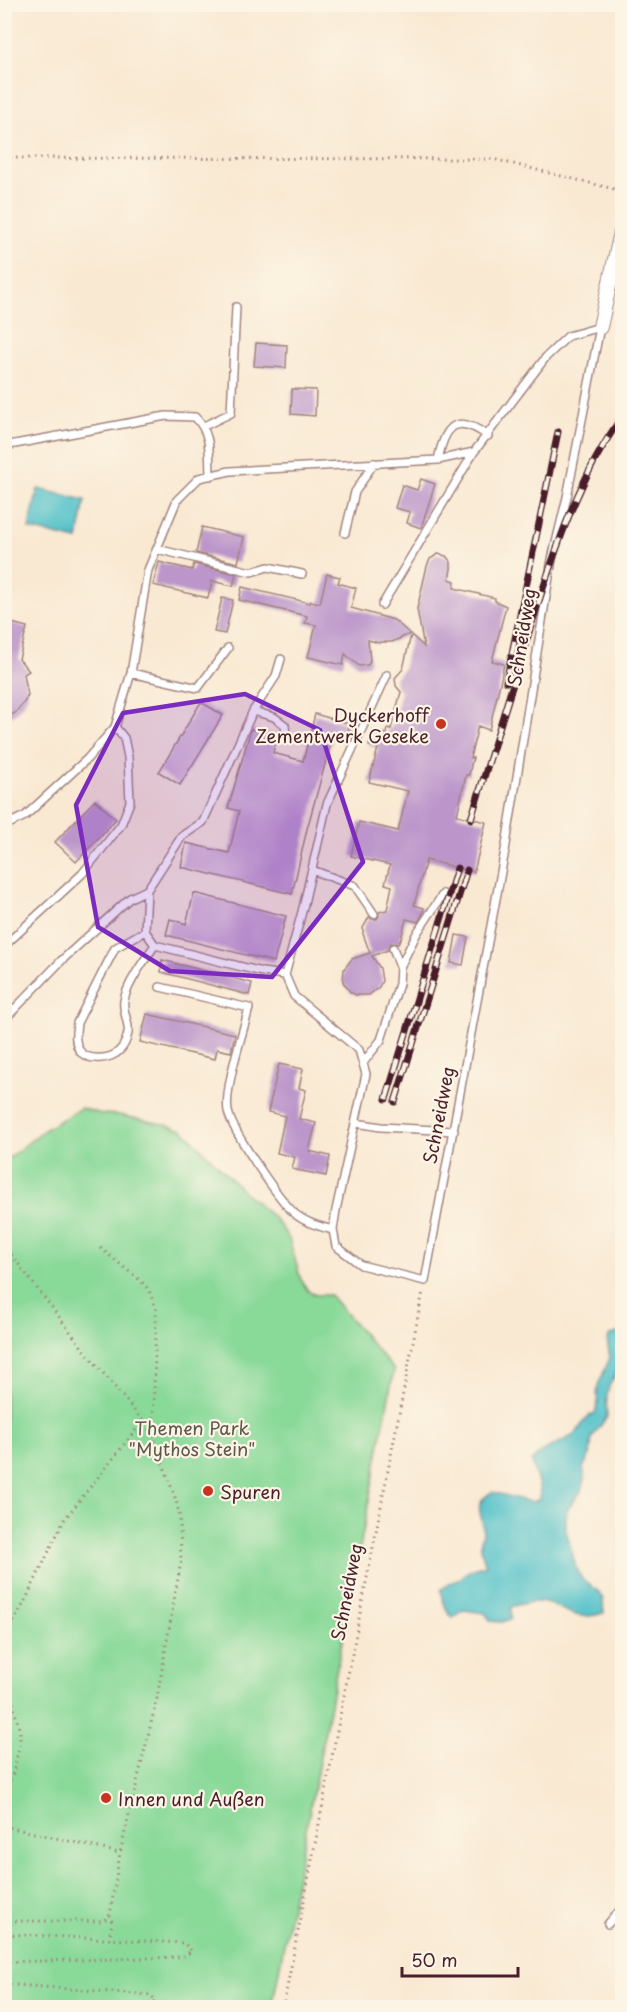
<svg xmlns="http://www.w3.org/2000/svg" width="627" height="2012" viewBox="0 0 627 2012" font-family="'Playpen Sans',sans-serif">
	<style>
		.green { fill: #89d999; stroke: #6a7c62; stroke-width: 1.5 }
		.water { fill: #54c2ca; stroke: #4f707a; stroke-width: 1.5 }
		.building { fill: #bc96cb }
		.lines { fill: none; stroke-linecap: round; stroke-linejoin: round }
		.lane-casing { stroke: #a2847f; stroke-width: 10 }
		.street-casing { stroke: #a2847f; stroke-width: 16 }
		.path { stroke: #a2847f; stroke-width: 3; stroke-dasharray: 1.5 4.5; stroke-linecap: butt }
		.lane { stroke: #fff; stroke-width: 7 }
		.street { stroke: #fff; stroke-width: 14 }
		.rail-casing { stroke: #4a1f2b; stroke-width: 7 }
		.rail { stroke: #fcf5e5; stroke-width: 4.5; stroke-dasharray: 14; stroke-linecap: butt }
		.marked { fill: #7b2cbf; fill-opacity: 0.2; stroke: #7b2cbf; stroke-width: 4.5; stroke-linejoin: round }
		.poi-dot { fill: #c8321e; stroke: #fcf5e5; stroke-width: 2 }
		.labels { text-anchor: middle; dominant-baseline: central; stroke-width: 4.5; stroke-linejoin: round; paint-order: stroke }
		.street-label { font-size: 18px; fill: #4a1f2b; stroke: #fcf5e5 }
		.poi-label { font-size: 18px; fill: #4a1f2b; stroke: #fcf5e5; text-anchor: start }
		.park-label { font-size: 18px; fill: #5d574c; stroke: #fcf5e5 }
	</style>
	<rect width="100%" height="100%" fill="#fcf5e5"/>
	<filter id="ink" filterUnits="userSpaceOnUse"><feTurbulence type="fractalNoise" baseFrequency=".0167" numOctaves="2"/><feDisplacementMap in="SourceGraphic" scale="12" xChannelSelector="R" yChannelSelector="G"/><feConvolveMatrix kernelMatrix="1 2 1 2 8 2 1 2 1" color-interpolation-filters="sRGB"/></filter>
	<filter id="wash" filterUnits="userSpaceOnUse"><feTurbulence type="fractalNoise" baseFrequency=".008" numOctaves="4" result="noise"/><feDisplacementMap in="SourceGraphic" scale="24" xChannelSelector="R" yChannelSelector="G"/><feGaussianBlur stdDeviation="1.35" result="paint"/><feColorMatrix in="noise" values="0 0 0 0 0 0 0 0 0 0 0 0 0 0 0 0 0 1.4 0 .05"/><feComposite in="paint" operator="in"/></filter>
	<g filter="url(#wash)">
		<rect width="100%" height="100%" fill="#f9e9d3"/>
		<path class="green" d="M81,1108L102,1114L119,1115L167,1125L183,1130L243,1191L275,1219L283,1230L289,1239L301,1280L308,1291L316,1295H330L394,1370L272,2007H5V1161L44,1130Z"/>
		<path class="water" d="M38,489L85,500L78,540L29,529Z
			M622,1332V1370H617C616,1376 613,1379 610,1384C606,1394 606,1406 607,1417L592,1437L590,1454L583,1468L585,1479L582,1490L566,1511V1530L576,1568L582,1579L597,1590L603,1599L604,1613C567,1624 563,1601 534,1602C527,1602 518,1605 511,1607V1619L501,1622L491,1621L485,1613L464,1610L453,1618C445,1611 443,1600 441,1590L450,1583L458,1580L470,1570L486,1565C483,1558 480,1550 481,1541C481,1538 483,1535 483,1532C485,1514 469,1507 492,1492L531,1502L540,1499C541,1483 534,1476 532,1461C545,1445 563,1444 576,1433C585,1424 580,1419 595,1413L598,1403L597,1395L598,1385L610,1358L607,1340L610,1335Z"/>
		<g id="blocks">
			<path class="building" d="M256,343L287,345L286,368L254,366Z
				M292,389L316,390L315,416L291,414Z
				M421,479L435,484L421,528L407,523L410,512L395,508L402,485L417,490Z
				M202,527L244,537L238,563L196,553Z
				M438,554L446,556L451,562V569L449,579L455,581L454,588L495,598V601L506,606L492,661L504,664L501,679L489,730L478,726L470,758H473L471,765L469,775H466L457,815L486,822L474,872L426,860L414,905L424,908L422,915L418,922L406,919L401,939L398,944L391,943L388,946V950L372,956L380,968L382,981L379,987L369,995H356L350,992L343,982L344,969L352,959L370,953L363,934V928L369,917L372,919H377L379,916V912L387,910L392,886L385,884L390,865L351,856L359,822L398,831L408,791L369,782L378,748L369,746L373,731L387,734L388,728L391,729L401,692L396,686L395,678L403,669L411,635L424,647L417,609L427,566L430,559Z
				M159,562L192,570L194,564L236,574L233,586L212,581L208,598L153,585Z
				M327,574L340,577L338,583L356,588L351,608L394,620L410,634L392,642H380L379,643L368,640L370,661L368,665L359,666L345,654L343,665L308,657L316,625L305,623L307,616L239,600L242,587L310,603L311,601L320,603Z
				M222,598L233,600L225,634L214,632Z
				M4,621L27,627L19,659L29,671L24,674L28,695L23,704L15,713L4,719Z
				M201,702L223,715L180,785L159,772Z
				M315,714L350,724L345,742L332,739L307,829L292,894L181,867L186,843L229,853L239,811L228,808L251,729L277,735L273,753L303,761Z
				M95,800L116,819L76,862L55,842Z
				M194,893L286,916L274,962L166,935L170,919L186,924Z
				M456,935L468,937L463,965L451,963Z
				M162,960L252,983L249,995L161,972Z
				M147,1014L235,1034L231,1052L217,1049L215,1059L140,1042Z
				M279,1064L303,1069L299,1088L306,1090L299,1119L316,1123L309,1151L330,1156L326,1176L292,1169L295,1157L277,1153L285,1116L268,1112Z"/>
		</g>
	</g>
	<g filter="url(#ink)">
		<use href="#blocks" fill-opacity="0" stroke="#a2847f" stroke-width="1.5"/>
		<g class="lines">
			<defs>
				<path id="lane" d="M204,426L231,413L236,307
					M4,446L166,416L195,417C212,434 209,453 210,476
					M438,460C445,425 456,413 488,436
					M345,533L355,492L374,463
					M157,549L251,572L268,567L302,574
					M382,605L474,452
					M131,673L198,688L228,648
					M253,711L274,717L285,725L286,735
					M4,826L25,816L87,759L115,727L131,673L148,570L177,500L199,478L230,471L438,460L474,452L546,357L568,336L600,327L567,497L552,559L506,845L425,1281L361,1265L336,1246L333,1230L336,1210L366,1074L359,1050L294,996L285,975L303,908L327,804L387,675
					M312,870L355,886L374,914
					M145,931L147,890
					M155,945L145,931L115,948L77,1023C76,1032 74,1041 79,1050C87,1062 111,1060 120,1050C124,1046 127,1038 128,1033C130,1023 122,1012 124,1001C126,985 145,959 155,945L262,972L285,975
					M4,946L82,874L121,825L130,802L128,757L124,738L115,727
					M400,967L417,933L443,894
					M160,987L249,1008C243,1033 224,1088 228,1111C232,1132 279,1199 295,1214C306,1223 319,1226 333,1230
					M4,1020L62,960L130,898L147,890L182,836L203,822L253,711L276,676L281,659
					M363,1063L381,1040L399,984L400,967L393,948
					M356,1123L381,1127L454,1131
					M608,1924L622,1908"/>
				<path id="street" d="M600,327L622,228"/>
			</defs>
			<use href="#lane" class="lane-casing"/>
			<use href="#street" class="street-casing"/>
			<path class="path" d="M4,158L493,159L622,191
				M4,1245L85,1351L143,1421L152,1435
				M4,1644L6,1635L24,1603L64,1520L143,1421
				M4,1668L20,1732V1743L13,1773L4,1794
				M4,1826L120,1853
				M4,1925L12,1921H103L110,1915L120,1853L157,1698L181,1561L180,1518L176,1500L153,1436L156,1309L149,1290L141,1281L98,1246
				M4,1929L6,1934L184,1943L192,1951L182,1957L4,1962
				M109,1939L112,1923L110,1915
				M4,1984L151,1995L156,2001L151,2004L94,2008
				M283,2008L423,1291"/>
			<use href="#lane" class="lane"/>
			<use href="#street" class="street"/>
			<defs>
				<path id="rail" d="M506,682L558,432
					M471,819C491,755 511,690 531,626C554,554 577,479 622,417
					M386,1099L457,868
					M395,1102L467,870"/>
			</defs>
			<use href="#rail" class="rail-casing"/>
			<use href="#rail" class="rail"/>
		</g>
	</g>
	<path class="marked" d="M245,694L320,730L363,862L272,977L170,971L98,927L76,805L123,713Z"/>
	<g class="poi-dot">
		<circle cx="441" cy="724" r="6"/>
		<circle cx="208" cy="1491" r="6"/>
		<circle cx="106" cy="1798" r="6"/>
	</g>
	<g class="labels">
		<g class="street-label">
			<text transform="translate(521 637) rotate(-81)">Schneidweg</text>
			<text transform="translate(438 1115) rotate(-79)">Schneidweg</text>
			<text transform="translate(346 1592) rotate(-79)">Schneidweg</text>
		</g>
		<g class="poi-label">
			<text x="429" y="714" text-anchor="end">Dyckerhoff<tspan x="429" dy="21">Zementwerk Geseke</tspan></text>
			<text x="220" y="1491">Spuren</text>
			<text x="118" y="1798">Innen und Außen</text>
		</g>
		<g class="park-label">
			<text x="192" y="1427">Themen Park<tspan x="192" dy="21">"Mythos Stein"</tspan></text>
		</g>
	</g>
	<rect width="627" height="2012" fill="none" stroke="#fcf5e5" stroke-width="24"/>
	<path d="M402 1967v9h116v-9" fill="none" stroke="#4a1f2b" stroke-width="3"/>
	<text x="411" y="1967" font-size="18" fill="#4a1f2b" stroke="#fcf5e5" stroke-width="4.5" paint-order="stroke">50 m</text>
</svg>
